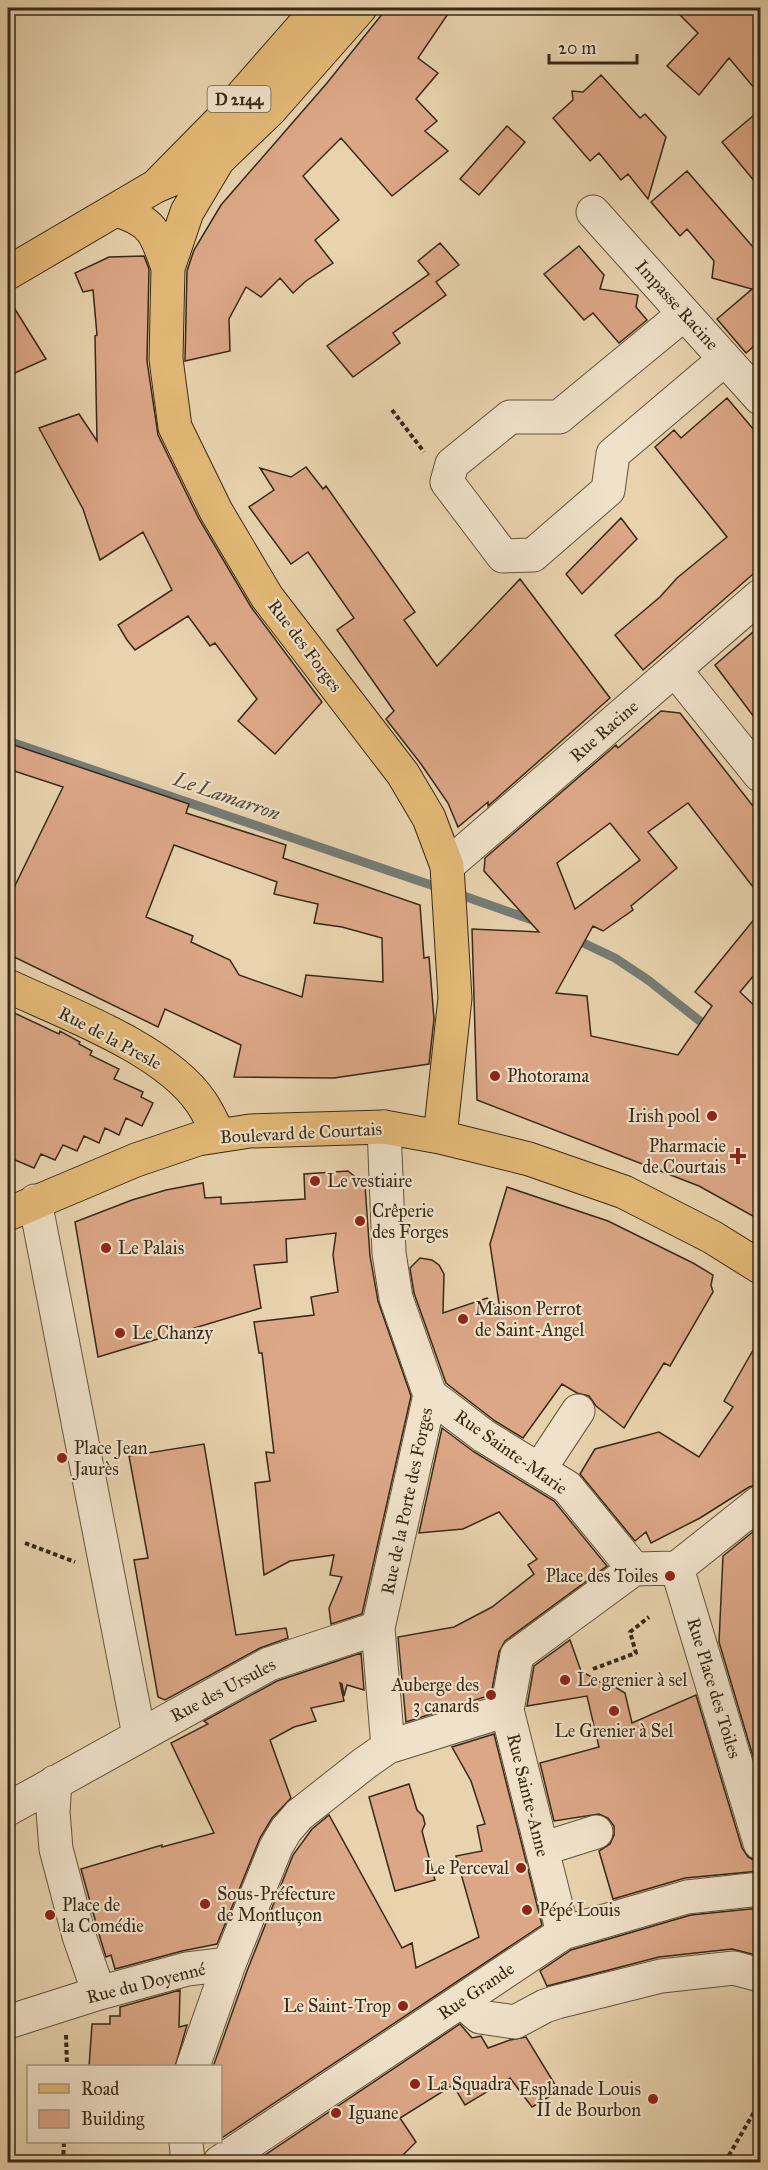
<svg xmlns="http://www.w3.org/2000/svg" width="768" height="2170" viewBox="0 0 768 2170" font-family="'IM FELL Great Primer',serif">
	<style>
		.lines { fill: none; stroke-linecap: round; stroke-linejoin: round }
		.stream { stroke: #757c77; stroke-width: 9 }
		.building { fill: #dca787; stroke: #372916; stroke-width: 1.5; fill-rule: evenodd }
		.minor-casing { stroke: #63543c; stroke-width: 35 }
		.major-casing { stroke: #372916; stroke-width: 35 }
		.path { stroke: #372916; stroke-width: 4; stroke-dasharray: 4.5 3; stroke-linecap: butt }
		.minor { stroke: #f0e2ca; stroke-width: 33 }
		.major { stroke: #e4ba77; stroke-width: 33 }
		.poi-dot { fill: #8f2418; stroke: #f0e2ca; stroke-width: 2 }
		.labels { text-anchor: middle; dominant-baseline: central; stroke-width: 4.5; stroke-linejoin: round; paint-order: stroke }
		.shield { fill: #f0e2ca; stroke: #6e604c; stroke-width: 1.5 }
		.shield-label { font-size: 16px; font-weight: bold; fill: #372916 }
		.street-label { font-size: 18px; fill: #372916; stroke: #f0e2ca }
		.poi-label { font-size: 18px; fill: #372916; stroke: #f0e2ca; text-anchor: start }
		.water-label { font-size: 20px; font-style: italic; fill: #514c3e; stroke: #f0e2ca }
	</style>
	<rect width="100%" height="100%" fill="#e8d3ae"/>
	<filter id="stains"><feTurbulence type="fractalNoise" baseFrequency=".00333" numOctaves="4"/><feColorMatrix values="0 0 0 0 .2 0 0 0 0 .09 0 0 0 0 .02 0 0 0 .5 -.17"/></filter>
	<radialGradient id="worn" r=".72"><stop offset=".6" stop-color="#630" stop-opacity="0"/><stop offset="1" stop-color="#630" stop-opacity=".3"/></radialGradient>
	<g class="lines">
		<path class="stream" d="M8,741L434,886
			M461,895L538,922
			M575,939L615,958L648,980L710,1029"/>
	</g>
	<path class="building" d="M387,8H452L418,58L438,73L416,99L437,121L425,131L448,151L392,196L341,138L303,176L339,220L315,240L333,263L306,281L293,293L280,278L261,297L246,287L229,319L230,351L185,361L187,271L194,250L221,205L327,83Z
		M673,8H760V95L729,58L699,95L667,66L698,33Z
		M601,75L640,118L645,114L666,137L648,199L628,174L621,180L599,153L590,161L553,118L573,100L572,91L583,92Z
		M760,110V188L722,142Z
		M507,126L525,142L479,195L460,179Z
		M687,171L760,255V341L746,353L717,319L752,289L712,278L714,261L687,229L680,236L651,202Z
		M440,243L459,265L436,282L446,295L393,333L400,343L353,377L327,346L429,274L418,261Z
		M579,246L604,275L600,289L638,295L636,307L647,320L619,343L593,313L584,320L544,274Z
		M144,256L149,269L147,361L158,435L199,519L251,607L322,702L275,754L238,721L257,699L215,643L210,646L188,616L135,650L127,640L118,625L172,590L143,532L100,560L83,509L39,428L79,414L97,441L95,336L97,335L93,290L83,292L75,273L109,257Z
		M8,298L46,359L8,376Z
		M727,398L760,437V568L643,670L615,635L660,597L677,578L727,537L655,447L674,430L681,438Z
		M306,467L323,489L326,486L415,612L404,620L437,666L520,579L610,698L488,806V802L458,827L448,803L421,764L386,719L394,711L337,630L354,618L308,552L291,564L249,507L274,490L260,468L291,477Z
		M621,518L637,539L582,594L566,574Z
		M760,626V725L715,665Z
		M661,711L680,713L760,815V896L688,803L648,832L677,868L631,906L633,910L603,931L593,926L556,993L587,996L591,1036L678,1055L712,1006L695,992L760,912V968L740,992L760,1011V1220L699,1186L477,1100L472,929L539,932L484,871L485,858L616,745L618,748ZM610,823L640,860L575,909L557,863Z
		M8,743L189,804L186,813L286,845L283,858L420,905L424,958L429,957L434,1019L429,1064L334,1078L234,1077L241,1045L165,1009L158,1027L8,954V900L63,787L8,769ZM174,845L277,882L274,894L318,904L314,923L342,927L382,938L383,982L306,975L302,997L239,975L230,960L191,942L193,936L146,917Z
		M8,1010L59,1034L60,1031L80,1042L79,1044L92,1051L90,1055L119,1069L114,1079L143,1092L141,1097L153,1103L142,1126L126,1118L119,1135L105,1128L99,1143L84,1136L77,1151L63,1145L55,1160L41,1154L34,1168L8,1157Z
		M348,1171L365,1185L370,1256L378,1301L411,1396L362,1614L331,1624L329,1608L342,1577L330,1575L334,1555L290,1561L264,1575L255,1483L270,1481L266,1452L274,1453L262,1353H259L254,1322L314,1315L311,1297L338,1292L333,1255L336,1233L286,1239L287,1262L254,1265L261,1308L98,1357L75,1222L132,1200L166,1190L203,1183L205,1198L221,1197V1204L305,1199L304,1174Z
		M507,1187L608,1221L693,1263L713,1275L711,1285L713,1292L670,1366L664,1363L624,1428L596,1406L589,1396L577,1393L562,1384L523,1438L495,1421L446,1383L414,1293L410,1268L420,1258L432,1260L439,1265L444,1274L443,1313L487,1298L500,1310L490,1244Z
		M760,1338V1484L749,1487L700,1518L651,1543L646,1532L635,1541L580,1474L595,1449L659,1432L699,1457L733,1407L724,1401Z
		M442,1428L474,1452L554,1501L607,1566L505,1641L499,1652L491,1695L406,1722L398,1637L454,1627L492,1607L534,1574L528,1565L537,1559L499,1512L463,1529L419,1533Z
		M204,1444L236,1635L286,1628L288,1638L260,1648L165,1700L158,1697L134,1560L148,1558L129,1456Z
		M760,1526V1780L719,1642L723,1556Z
		M570,1640L581,1671L610,1688L615,1687L625,1693L632,1723L696,1695L742,1848L748,1857L755,1861H760V1871L685,1878L613,1899L599,1851L610,1844L614,1835V1826L608,1818L599,1814L554,1821L540,1763L599,1747L587,1696L527,1706L534,1666Z
		M361,1653L364,1690L347,1685L344,1696L342,1684L340,1683L344,1701L311,1708L316,1721L294,1727L270,1740L291,1798L272,1818L260,1838L217,1944L182,1951L115,1969L111,1955L106,1957L101,1941L81,1869L162,1845V1847L214,1833L171,1743L208,1724L204,1721L277,1681Z
		M494,1734L542,1925L220,2139V2067H213L247,1971L293,1855L312,1829L329,1815L402,1948L412,1943L416,1968L479,1937L456,1856L482,1851L477,1826L485,1824L471,1781L452,1747Z
		M409,1784L417,1810L423,1816L425,1824L422,1831L435,1880L395,1891L369,1797Z
		M760,1908V1956L732,1949L659,1957L547,1986L540,1971L571,1950L691,1915Z
		M180,1990L179,2027L187,2025L175,2067H89L92,2024H110V2016H120V2007Z
		M460,2024L472,2038L481,2036L488,2048L510,2040L526,2037L559,2091L532,2107L510,2078L465,2105L453,2085L400,2118L416,2142L395,2163H253Z"/>
	<g class="lines">
		<defs>
			<path id="minor" d="M593,212L760,398
				M684,314L559,417H510L452,464L447,482L503,556L533,555L608,490L613,454L725,359
				M675,670L760,775
				M447,866L760,596
				M384,1127L389,1253L396,1298L430,1395L378,1628L388,1747
				M35,1201L139,1735
				M430,1395L484,1436L567,1487L634,1569
				M539,1470L578,1411
				M677,1568L760,1843
				M677,1568L760,1502
				M55,1782L53,1812L56,1849L79,1936L99,1993
				M8,1809L269,1664L378,1628
				M542,1849L596,1832
				M563,1933L507,1710L517,1655L634,1569L677,1568
				M461,2001L480,2017L515,2022L545,2006L557,2002L661,1976L734,1968L760,1975
				M8,2022L99,1993L187,1969L229,1964
				M193,2066L229,1964L276,1847L286,1830L299,1815L365,1763L388,1747L507,1710
				M186,2142L188,2162
				M220,2162L563,1933L687,1897L760,1889"/>
			<path id="major" d="M360,8L270,110L218,160L187,212L168,268L166,359L175,427L216,511L267,597L403,774L429,818L447,866L455,998L440,1137
				M156,186L219,122L319,8
				M116,210C153,221 156,233 168,268
				M8,273L156,186L175,178
				M8,986C66,1013 165,1049 201,1102C208,1112 213,1124 219,1135
				M8,1214L136,1160L198,1139L250,1131L384,1127L440,1137L529,1159L624,1192L712,1237L760,1267"/>
		</defs>
		<use href="#minor" class="minor-casing"/>
		<use href="#major" class="major-casing"/>
		<path class="path" d="M392,410L424,452
			M25,1543L75,1562
			M593,1669L636,1653L630,1632L649,1617
			M760,2019L755,2030L760,2033
			M66,2035L67,2066
			M63,2162L64,2142
			M725,2162L760,2102"/>
		<use href="#minor" class="minor"/>
		<use href="#major" class="major"/>
	</g>
	<g class="poi-dot">
		<circle cx="495" cy="1076" r="6"/>
		<circle cx="712" cy="1116" r="6"/>
		<path d="M735 1147h6v6h6v6h-6v6h-6v-6h-6v-6h6z"/>
		<circle cx="315" cy="1181" r="6"/>
		<circle cx="360" cy="1221" r="6"/>
		<circle cx="106" cy="1248" r="6"/>
		<circle cx="463" cy="1319" r="6"/>
		<circle cx="120" cy="1333" r="6"/>
		<circle cx="62" cy="1458" r="6"/>
		<circle cx="670" cy="1576" r="6"/>
		<circle cx="565" cy="1680" r="6"/>
		<circle cx="491" cy="1695" r="6"/>
		<circle cx="614" cy="1711" r="6"/>
		<circle cx="521" cy="1868" r="6"/>
		<circle cx="205" cy="1904" r="6"/>
		<circle cx="527" cy="1910" r="6"/>
		<circle cx="50" cy="1915" r="6"/>
		<circle cx="403" cy="2006" r="6"/>
		<circle cx="415" cy="2084" r="6"/>
		<circle cx="653" cy="2099" r="6"/>
		<circle cx="336" cy="2113" r="6"/>
	</g>
	<g class="labels">
		<rect class="shield" x="207.5" y="86" width="63" height="26" rx="4.5"/>
		<g class="shield-label">
			<text x="239" y="99">D 2144</text>
		</g>
		<g class="street-label">
			<text transform="translate(677 305) rotate(48)">Impasse Racine</text>
			<text transform="translate(305 646) rotate(53)">Rue des Forges</text>
			<text transform="translate(604 731) rotate(-41)">Rue Racine</text>
			<text transform="translate(110 1038) rotate(28)">Rue de la Presle</text>
			<text transform="translate(301 1133) rotate(-3)">Boulevard de Courtais</text>
			<text transform="translate(511 1452) rotate(35)">Rue Sainte-Marie</text>
			<text transform="translate(407 1501) rotate(-78)">Rue de la Porte des Forges</text>
			<text transform="translate(714 1688) rotate(73)">Rue Place des Toiles</text>
			<text transform="translate(223 1690) rotate(-28)">Rue des Ursules</text>
			<text transform="translate(528 1795) rotate(76)">Rue Sainte-Anne</text>
			<text transform="translate(146 1983) rotate(-14)">Rue du Doyenné</text>
			<text transform="translate(476 1991) rotate(-34)">Rue Grande</text>
		</g>
		<g class="poi-label">
			<text x="507" y="1076">Photorama</text>
			<text x="700" y="1116" text-anchor="end">Irish pool</text>
			<text x="726" y="1146" text-anchor="end">Pharmacie<tspan x="726" dy="21">de Courtais</tspan></text>
			<text x="327" y="1181">Le vestiaire</text>
			<text x="372" y="1211">Crêperie<tspan x="372" dy="21">des Forges</tspan></text>
			<text x="118" y="1248">Le Palais</text>
			<text x="475" y="1309">Maison Perrot<tspan x="475" dy="21">de Saint-Angel</tspan></text>
			<text x="132" y="1333">Le Chanzy</text>
			<text x="74" y="1448">Place Jean<tspan x="74" dy="21">Jaurès</tspan></text>
			<text x="658" y="1576" text-anchor="end">Place des Toiles</text>
			<text x="577" y="1680">Le grenier à sel</text>
			<text x="479" y="1685" text-anchor="end">Auberge des<tspan x="479" dy="21">3 canards</tspan></text>
			<text x="614" y="1731" text-anchor="middle">Le Grenier à Sel</text>
			<text x="509" y="1868" text-anchor="end">Le Perceval</text>
			<text x="217" y="1894">Sous-Préfecture<tspan x="217" dy="21">de Montluçon</tspan></text>
			<text x="62" y="1905">Place de<tspan x="62" dy="21">la Comédie</tspan></text>
			<text x="539" y="1910">Pépé Louis</text>
			<text x="391" y="2006" text-anchor="end">Le Saint-Trop</text>
			<text x="427" y="2084">La Squadra</text>
			<text x="641" y="2089" text-anchor="end">Esplanade Louis<tspan x="641" dy="21">II de Bourbon</tspan></text>
			<text x="348" y="2113">Iguane</text>
		</g>
		<g class="water-label">
			<text transform="translate(227 796) rotate(19)">Le Lamarron</text>
		</g>
	</g>
	<rect width="768" height="2170" fill="none" stroke="#e8d3ae" stroke-width="30"/>
	<rect x="9" y="9" width="750" height="2152" fill="none" stroke="#372916" stroke-width="3"/>
	<rect x="15" y="15" width="738" height="2140" fill="none" stroke="#372916" stroke-width="1.5"/>
	<rect x="27" y="2065" width="195" height="78" fill="#f0e2ca" stroke="#a69882" stroke-width="1.5"/>
	<rect x="39" y="2084" width="30" height="9" fill="#e4ba77" stroke="#a69882" stroke-width="1.5"/>
	<text x="81" y="2095" font-size="18" fill="#372916">Road</text>
	<rect x="39" y="2110" width="30" height="18" fill="#dca787" stroke="#a69882" stroke-width="1.5"/>
	<text x="81" y="2125" font-size="18" fill="#372916">Building</text>
	<path d="M549 54v9h88v-9" fill="none" stroke="#372916" stroke-width="3"/>
	<text x="558" y="54" font-size="18" fill="#372916" stroke="#f0e2ca" stroke-width="4.5" paint-order="stroke">20 m</text>
	<rect width="100%" height="100%" filter="url(#stains)"/>
	<rect width="100%" height="100%" fill="url(#worn)"/>
</svg>
